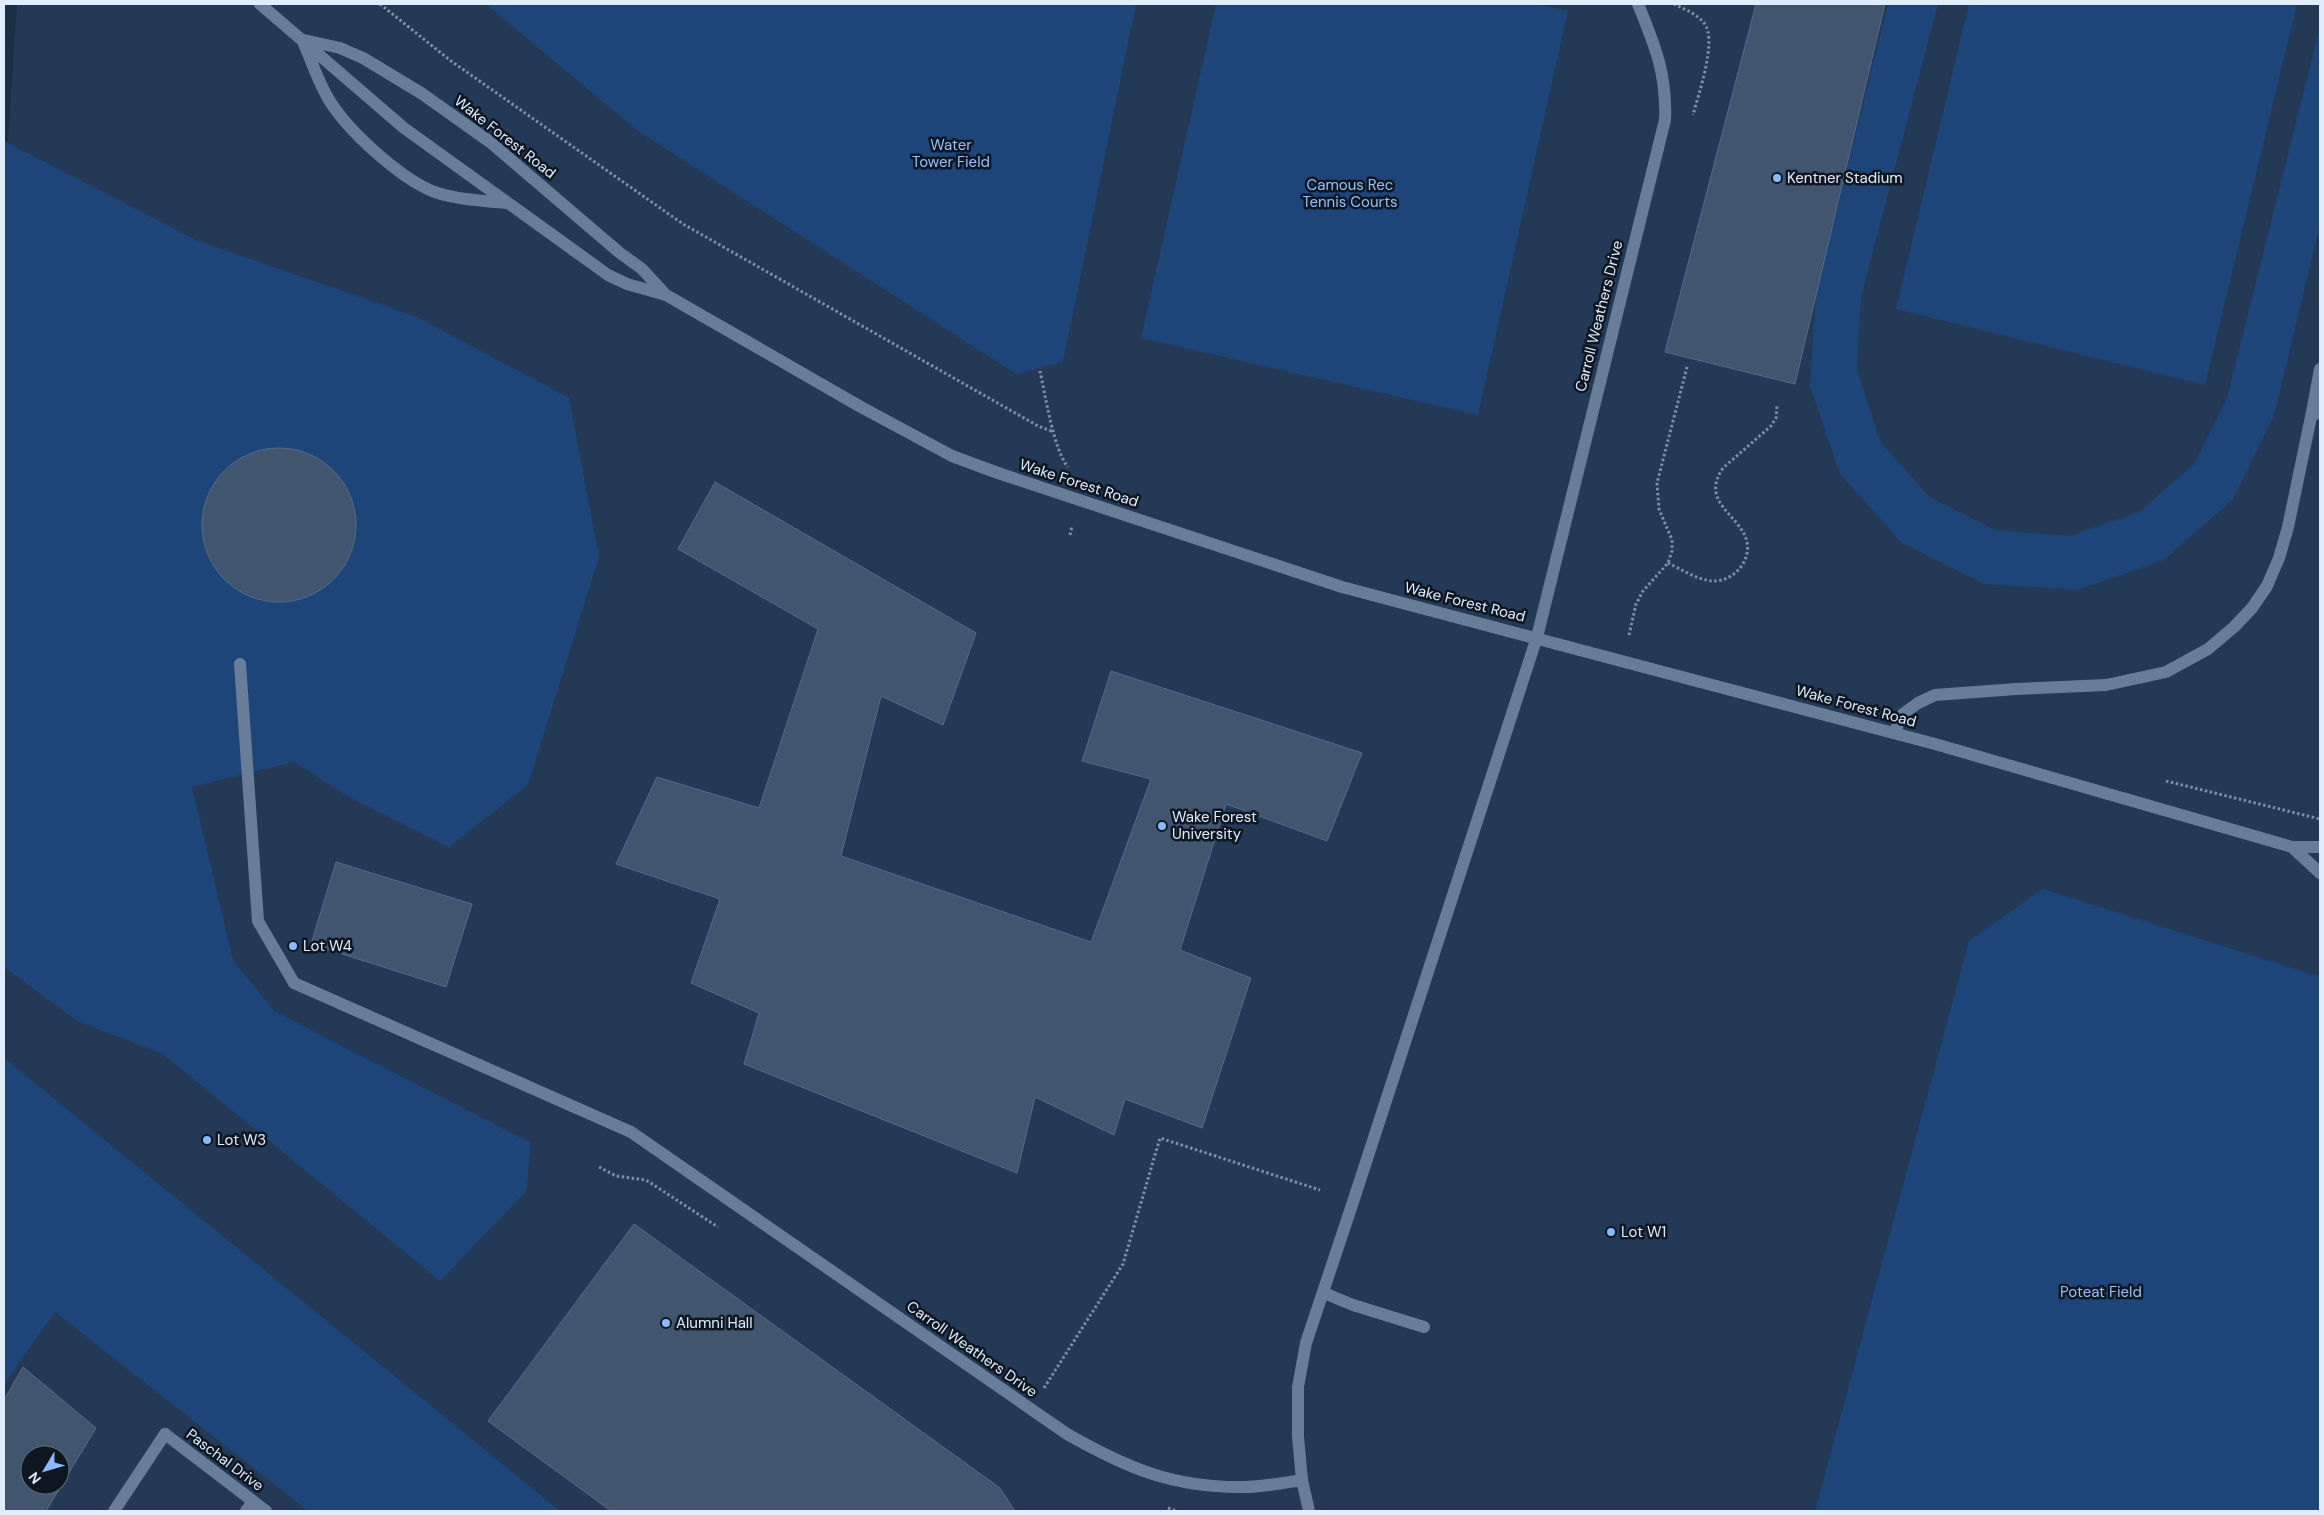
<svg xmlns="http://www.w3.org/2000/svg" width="2324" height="1515" viewBox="0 0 2324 1515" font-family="'DM Sans',sans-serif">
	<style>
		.built { fill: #233955; fill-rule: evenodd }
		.green { fill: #1d4579 }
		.building { fill: #42556f; stroke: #576b87; fill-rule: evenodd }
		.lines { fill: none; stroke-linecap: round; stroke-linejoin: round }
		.path { stroke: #808fa3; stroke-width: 3; stroke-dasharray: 2.5 2.5; stroke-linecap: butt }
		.service { stroke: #687d99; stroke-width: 12 }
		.minor { stroke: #687d99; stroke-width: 12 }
		.poi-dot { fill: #8abafc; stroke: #0e1621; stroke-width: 2 }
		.labels { text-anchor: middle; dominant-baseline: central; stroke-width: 5; stroke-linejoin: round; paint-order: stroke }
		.street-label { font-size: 15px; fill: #e1edfd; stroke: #0e1621 }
		.park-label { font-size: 15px; fill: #96c1fb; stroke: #0e1621 }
		.poi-label { font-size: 15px; fill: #e1edfd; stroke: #0e1621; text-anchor: start }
	</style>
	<rect width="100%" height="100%" fill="#1c2e46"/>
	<path class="built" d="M17,4H2320V1511H4V197ZM30,1455H60V1485H30Z"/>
	<path class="green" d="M486,4H1136L1063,362L1016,374L638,131Z
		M1216,4H1536L1568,11L1478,415L1141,338Z
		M1888,4H1938L1861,297L1857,370L1880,441L1929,497L1995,530L2069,536L2139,512L2194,464L2227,398L2320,27V224L2274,416L2233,499L2164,560L2077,590L1985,584L1902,543L1840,474L1810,386L1816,294Z
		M1969,4H2297L2205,385L1896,309Z
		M4,141L196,240L417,317L569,398L599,557L528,785L449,847L349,797L294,762L192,787L233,960L274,1011L531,1143L526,1192L440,1281L163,1054L77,1021L4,967Z
		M2043,889L2320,977V1511H1815L1969,941Z
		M4,1058L560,1511H308L55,1312L4,1384Z"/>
	<path class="building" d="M1756,4H1885L1795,384L1665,352Z
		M202 525a77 77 0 1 1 154 0a77 77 0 1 1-154 0Z
		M715,482L976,633L943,725L881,696L841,856L1091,942L1151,779L1082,761L1111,671L1362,753L1327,841L1226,804L1180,950L1251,978L1202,1128L1125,1099L1114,1135L1035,1097L1017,1173L744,1064L759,1013L691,983L720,899L616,864L657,777L759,808L818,629L678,549Z
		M336,862L472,904L446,987L311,944Z
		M634,1224L1000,1488L1015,1511H611L488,1421Z
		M23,1367L96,1428L46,1511H4V1400ZM30,1455H60V1485H30Z"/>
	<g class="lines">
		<path class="path" d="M380,4L451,61L683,224L1038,426L1054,432
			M1674,4C1684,9 1697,14 1704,23C1718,40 1698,95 1693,115
			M1040,371C1045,394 1054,451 1068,467
			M1070,535L1072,526
			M1668,563C1681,569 1699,581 1714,581C1734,581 1751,561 1747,542C1741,515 1699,503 1723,468L1771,426L1776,418L1777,406
			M1629,635L1636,604L1643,591L1668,563L1672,551V540L1659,509L1657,483L1687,367
			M2166,781L2320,819
			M599,1167L616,1176L646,1180L718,1227
			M1044,1388L1123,1264L1160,1138L1320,1190
			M1168,1508L1177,1511"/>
		<path class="service" d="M2320,414L2312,412L2320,369
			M240,664L258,921L294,983L631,1132L1067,1434C1127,1468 1173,1488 1244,1487C1263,1487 1283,1483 1302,1480
			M1894,733L1903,714L1918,703L1935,695L2016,689L2106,685L2166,672L2208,649L2234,627L2252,608L2267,586L2279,558L2288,527L2312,412
			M1324,1293L1353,1305L1424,1327
			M114,1511L165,1434
			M246,1511L253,1502"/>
		<path class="minor" d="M260,4L404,128L608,275L627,284L666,295L861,407L952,456L998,473L1342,587L1935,744L2292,847H2320
			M304,40L340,48L363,58L421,93L490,142L620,253L642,269L666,295
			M304,44C313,64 320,88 333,106C353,135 407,185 441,194C462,200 484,201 506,203
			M2292,847L2320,873
			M165,1434L266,1511
			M1309,1511L1302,1480L1298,1437V1387L1306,1343L1353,1202L1537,637L1665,120C1667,74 1655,46 1638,4"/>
	</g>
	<g class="poi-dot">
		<circle cx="1777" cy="178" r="5"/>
		<circle cx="1162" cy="826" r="5"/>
		<circle cx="293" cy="946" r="5"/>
		<circle cx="207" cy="1140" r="5"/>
		<circle cx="1611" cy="1232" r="5"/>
		<circle cx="666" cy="1323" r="5"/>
	</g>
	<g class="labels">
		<g class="street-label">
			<text transform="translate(505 137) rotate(38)">Wake Forest Road</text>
			<text transform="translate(1599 316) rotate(-76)">Carroll Weathers Drive</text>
			<text transform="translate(1079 483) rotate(18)">Wake Forest Road</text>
			<text transform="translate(1465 602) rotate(14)">Wake Forest Road</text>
			<text transform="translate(1856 706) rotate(15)">Wake Forest Road</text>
			<text transform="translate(972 1349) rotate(35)">Carroll Weathers Drive</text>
			<text transform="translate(225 1460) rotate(37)">Paschal Drive</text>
		</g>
		<g class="park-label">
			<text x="951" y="145">Water<tspan x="951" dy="17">Tower Field</tspan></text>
			<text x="1350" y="185">Camous Rec<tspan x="1350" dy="17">Tennis Courts</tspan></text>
			<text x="2101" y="1292">Poteat Field</text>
		</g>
		<g class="poi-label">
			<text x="1787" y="178">Kentner Stadium</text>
			<text x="1172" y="817">Wake Forest<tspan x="1172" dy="17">University</tspan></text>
			<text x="303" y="946">Lot W4</text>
			<text x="217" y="1140">Lot W3</text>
			<text x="1621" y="1232">Lot W1</text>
			<text x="676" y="1323">Alumni Hall</text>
		</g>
	</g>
	<rect width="2324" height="1515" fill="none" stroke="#e1edfd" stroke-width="10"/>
	<g transform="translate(45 1470) rotate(232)"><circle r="24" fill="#0e1621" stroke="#626c79"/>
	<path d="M0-4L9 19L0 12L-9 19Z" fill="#8abafc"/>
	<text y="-8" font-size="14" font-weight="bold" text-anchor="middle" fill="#e1edfd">N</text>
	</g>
</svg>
